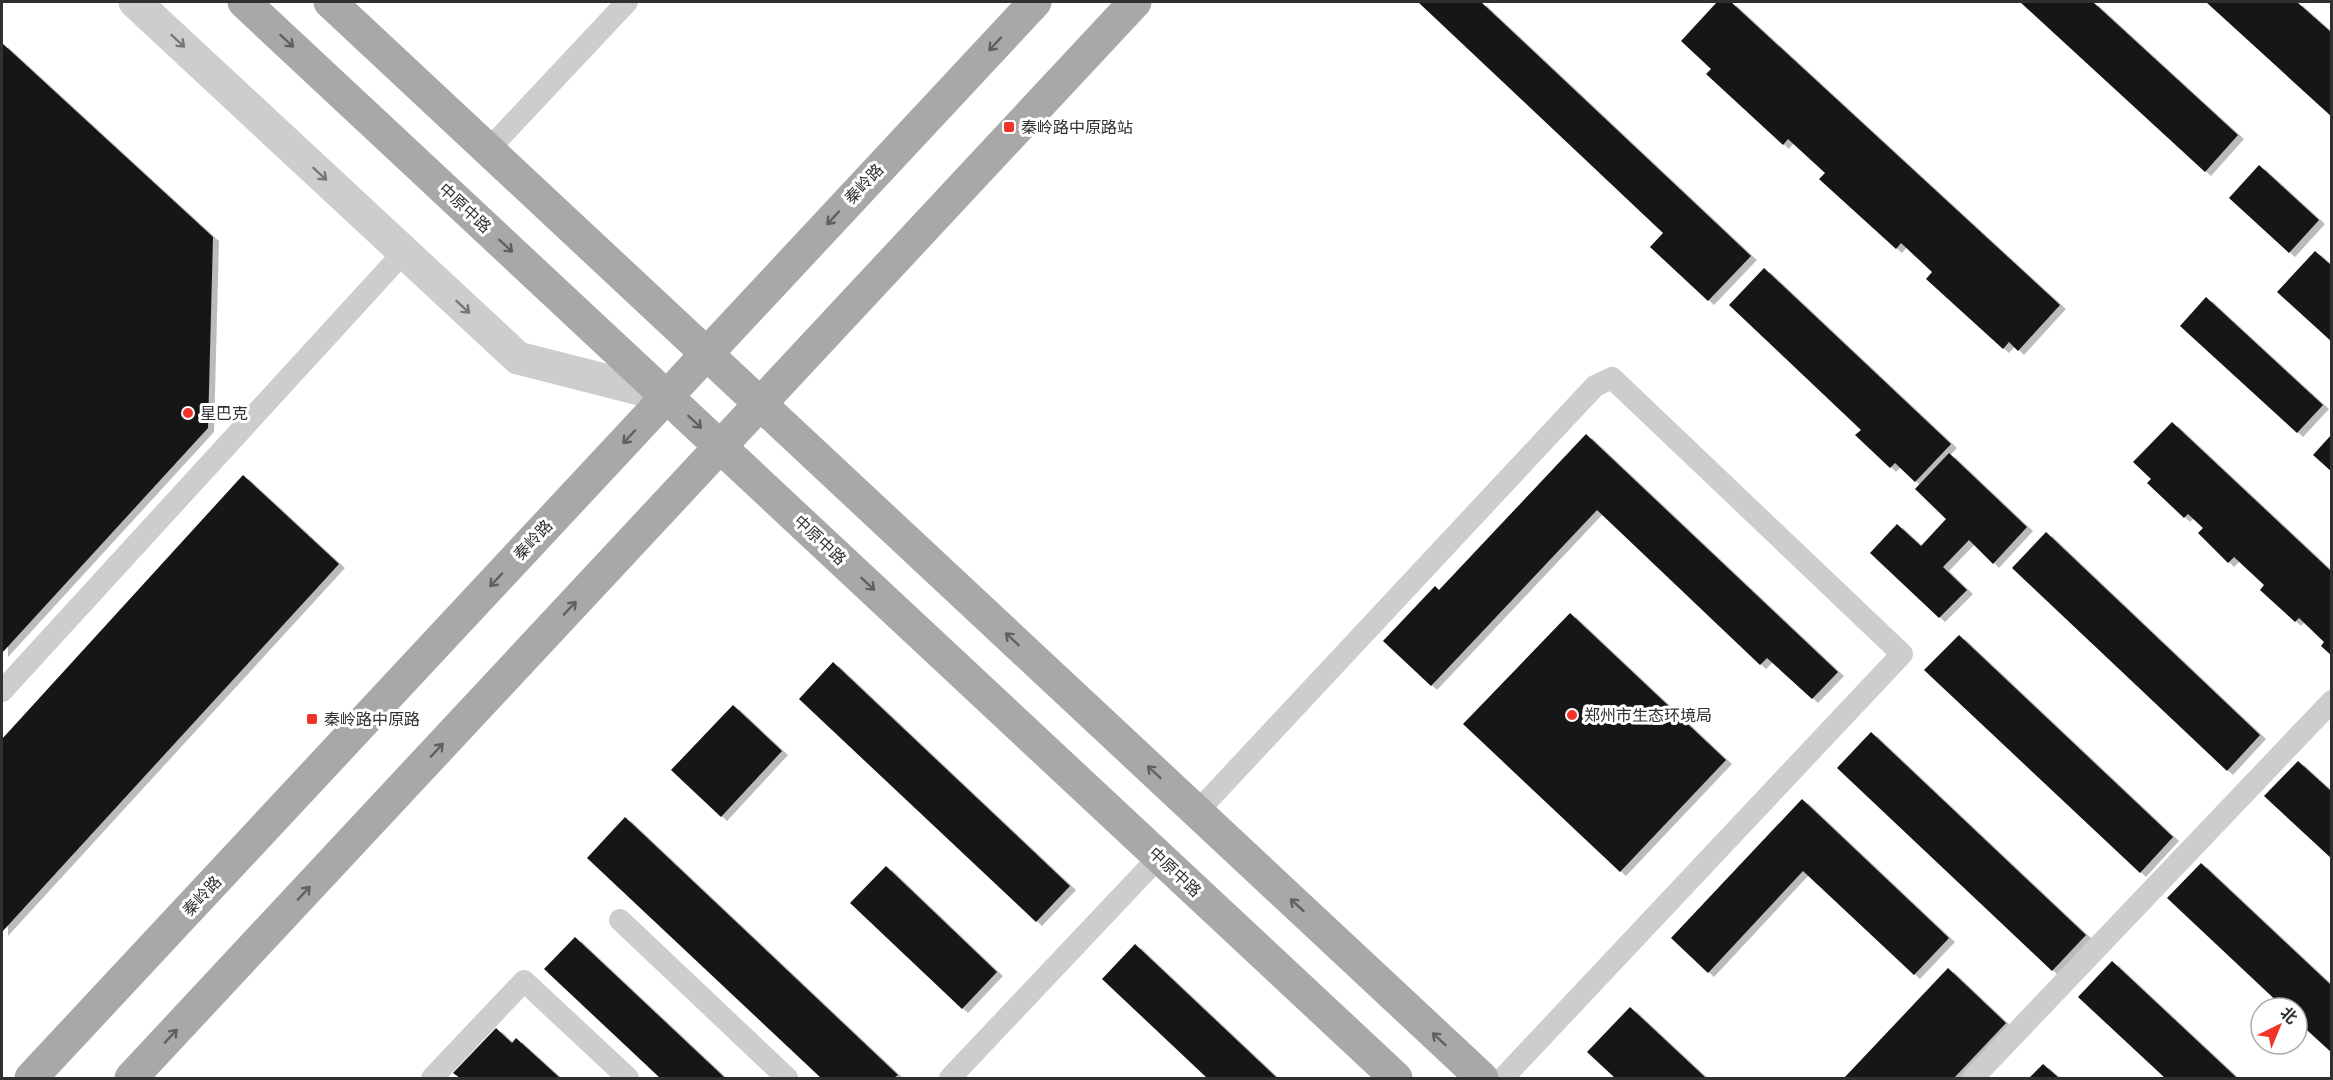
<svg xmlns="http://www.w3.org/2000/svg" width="2333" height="1080" viewBox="0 0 2333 1080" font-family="Montserrat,'Noto Sans SC',sans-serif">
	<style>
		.building { fill: #171717; filter: url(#shadow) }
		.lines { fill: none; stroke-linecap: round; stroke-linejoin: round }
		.service { stroke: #cdcdcd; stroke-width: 22 }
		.minor { stroke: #cdcdcd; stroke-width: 33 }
		.primary { stroke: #a8a8a8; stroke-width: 33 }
		.oneway { stroke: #777 }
		.oneway2 { stroke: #606060 }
		.poi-dot { fill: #f13328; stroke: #fff; stroke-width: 2 }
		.labels { text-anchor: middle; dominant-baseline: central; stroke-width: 6; stroke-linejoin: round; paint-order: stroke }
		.poi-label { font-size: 16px; fill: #303030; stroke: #fff; text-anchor: start }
		.street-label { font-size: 16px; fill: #303030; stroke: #fff }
	</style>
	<defs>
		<filter id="shadow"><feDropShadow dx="6" dy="4" stdDeviation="0" flood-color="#0004"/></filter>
	</defs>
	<rect width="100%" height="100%" fill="#fff"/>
	<path class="building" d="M1418,2H1481L1751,256L1708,301L1650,247L1663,233Z
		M1717,2H1731L2060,305L2018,351L2009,342L2003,349L1926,279L1932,272L1901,243L1896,249L1819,179L1825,173L1788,139L1783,145L1706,74L1711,69L1681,41Z
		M2020,2H2093L2238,135L2205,172Z
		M2206,2H2297L2332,33V117Z
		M2,43L213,237L208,428L2,653Z
		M2259,165L2319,220L2289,253L2229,198Z
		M2315,251L2332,266V342L2277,292Z
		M1764,268L1951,444L1915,482L1895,463L1890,468L1855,435L1861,430L1729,305Z
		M2206,297L2323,405L2297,433L2180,326Z
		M2172,422L2332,572V656L2321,646L2324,642L2299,618L2295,622L2260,590L2264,585L2234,557L2228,563L2198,533L2203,528L2188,514L2184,518L2147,483L2151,479L2133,462Z
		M1586,434L1838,672L1812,699L1767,658L1760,665L1597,510L1431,686L1383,641L1435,586L1439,590Z
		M2332,434V472L2313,455Z
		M1949,453L2027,527L1993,564L1969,540L1943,567L1967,590L1939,618L1870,553L1897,524L1921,546L1946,519L1915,489Z
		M243,475L339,564L2,932V739Z
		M2046,532L2260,735L2227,771L2012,568Z
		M1570,613L1726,760L1620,872L1463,724Z
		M1959,635L2173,837L2140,873L1924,670Z
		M833,662L1070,886L1036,922L799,699Z
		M733,705L782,751L721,817L671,770Z
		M1871,732L2086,935L2052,971L1837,768Z
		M2298,761L2332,792V859L2264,796Z
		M1802,799L1949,938L1914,975L1803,871L1708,973L1671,938Z
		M625,817L898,1075L894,1078H821L587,858Z
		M2201,863L2332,986V1053L2297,1021V1008H2284L2167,898Z
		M886,866L997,972L962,1009L850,903Z
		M575,937L725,1078H660L544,969Z
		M1135,944L1277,1078H1207L1102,979Z
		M2112,961L2237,1078H2165L2078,997Z
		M1948,968L2006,1023L1954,1078H1844Z
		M1630,1007L1706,1078H1615L1587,1052Z
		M496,1028L512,1043L516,1038L560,1078H460L453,1073Z
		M2043,1064L2059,1078H2029Z"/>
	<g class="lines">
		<path class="service" d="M488,150L627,2
			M2,691L404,252
			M1197,812L1595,386L1612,378L1902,654L1503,1078
			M620,920L787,1078
			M432,1078L524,981L628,1078
			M950,1078L1159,857
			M1973,1078L2332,701"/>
		<path class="minor" d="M135,2L518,358L667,396"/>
		<path class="primary" d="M244,2L1396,1078
			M330,2L1482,1078
			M31,1078L1035,2
			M131,1078L1135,2"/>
	</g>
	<defs><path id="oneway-shaft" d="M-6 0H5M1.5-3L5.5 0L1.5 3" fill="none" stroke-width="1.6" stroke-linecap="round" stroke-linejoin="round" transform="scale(1.5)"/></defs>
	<g class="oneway">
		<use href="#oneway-shaft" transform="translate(178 41) rotate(43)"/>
		<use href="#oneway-shaft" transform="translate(320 174) rotate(43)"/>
		<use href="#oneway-shaft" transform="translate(463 307) rotate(43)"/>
	</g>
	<g class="oneway2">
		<use href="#oneway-shaft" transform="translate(287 41) rotate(43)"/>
		<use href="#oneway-shaft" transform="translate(995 44) rotate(133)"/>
		<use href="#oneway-shaft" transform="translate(833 218) rotate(133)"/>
		<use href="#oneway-shaft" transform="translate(506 246) rotate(43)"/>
		<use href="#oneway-shaft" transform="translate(695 422) rotate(43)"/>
		<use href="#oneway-shaft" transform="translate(629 437) rotate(133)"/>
		<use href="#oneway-shaft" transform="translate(496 580) rotate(133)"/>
		<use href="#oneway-shaft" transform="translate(868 584) rotate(43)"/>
		<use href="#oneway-shaft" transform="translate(570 608) rotate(-47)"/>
		<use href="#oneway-shaft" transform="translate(1012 639) rotate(-137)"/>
		<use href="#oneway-shaft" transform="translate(437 750) rotate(-47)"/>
		<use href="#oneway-shaft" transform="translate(1154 772) rotate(-137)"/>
		<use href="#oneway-shaft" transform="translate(304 893) rotate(-47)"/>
		<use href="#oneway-shaft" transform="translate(1297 905) rotate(-137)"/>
		<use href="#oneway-shaft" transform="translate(171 1036) rotate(-47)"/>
		<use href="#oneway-shaft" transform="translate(1439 1039) rotate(-137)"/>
	</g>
	<g class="poi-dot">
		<rect x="1003" y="121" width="12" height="12" rx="3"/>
		<circle cx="188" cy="413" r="6"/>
		<circle cx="1572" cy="715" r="6"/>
		<rect x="306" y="713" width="12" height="12" rx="3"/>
	</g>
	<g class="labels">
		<g class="poi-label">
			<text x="1021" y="127">秦岭路中原路站</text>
			<text x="200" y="413">星巴克</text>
			<text x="1584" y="715">郑州市生态环境局</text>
			<text x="324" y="719">秦岭路中原路</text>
		</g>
		<g class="street-label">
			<text transform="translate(864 184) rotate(-47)">秦岭路</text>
			<text transform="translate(465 208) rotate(43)">中原中路</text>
			<text transform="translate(533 540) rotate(-47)">秦岭路</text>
			<text transform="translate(820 540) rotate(43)">中原中路</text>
			<text transform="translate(1175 872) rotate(43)">中原中路</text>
			<text transform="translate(202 896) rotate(-47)">秦岭路</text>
		</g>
	</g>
	<rect width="2333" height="1080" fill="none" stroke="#303030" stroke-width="6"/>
	<g transform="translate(2279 1026) rotate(43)"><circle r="28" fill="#ffffff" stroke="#acacac" stroke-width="1.5"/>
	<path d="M0-4.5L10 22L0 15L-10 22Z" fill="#f13328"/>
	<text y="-9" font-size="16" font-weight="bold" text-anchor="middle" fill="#303030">北</text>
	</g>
</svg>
